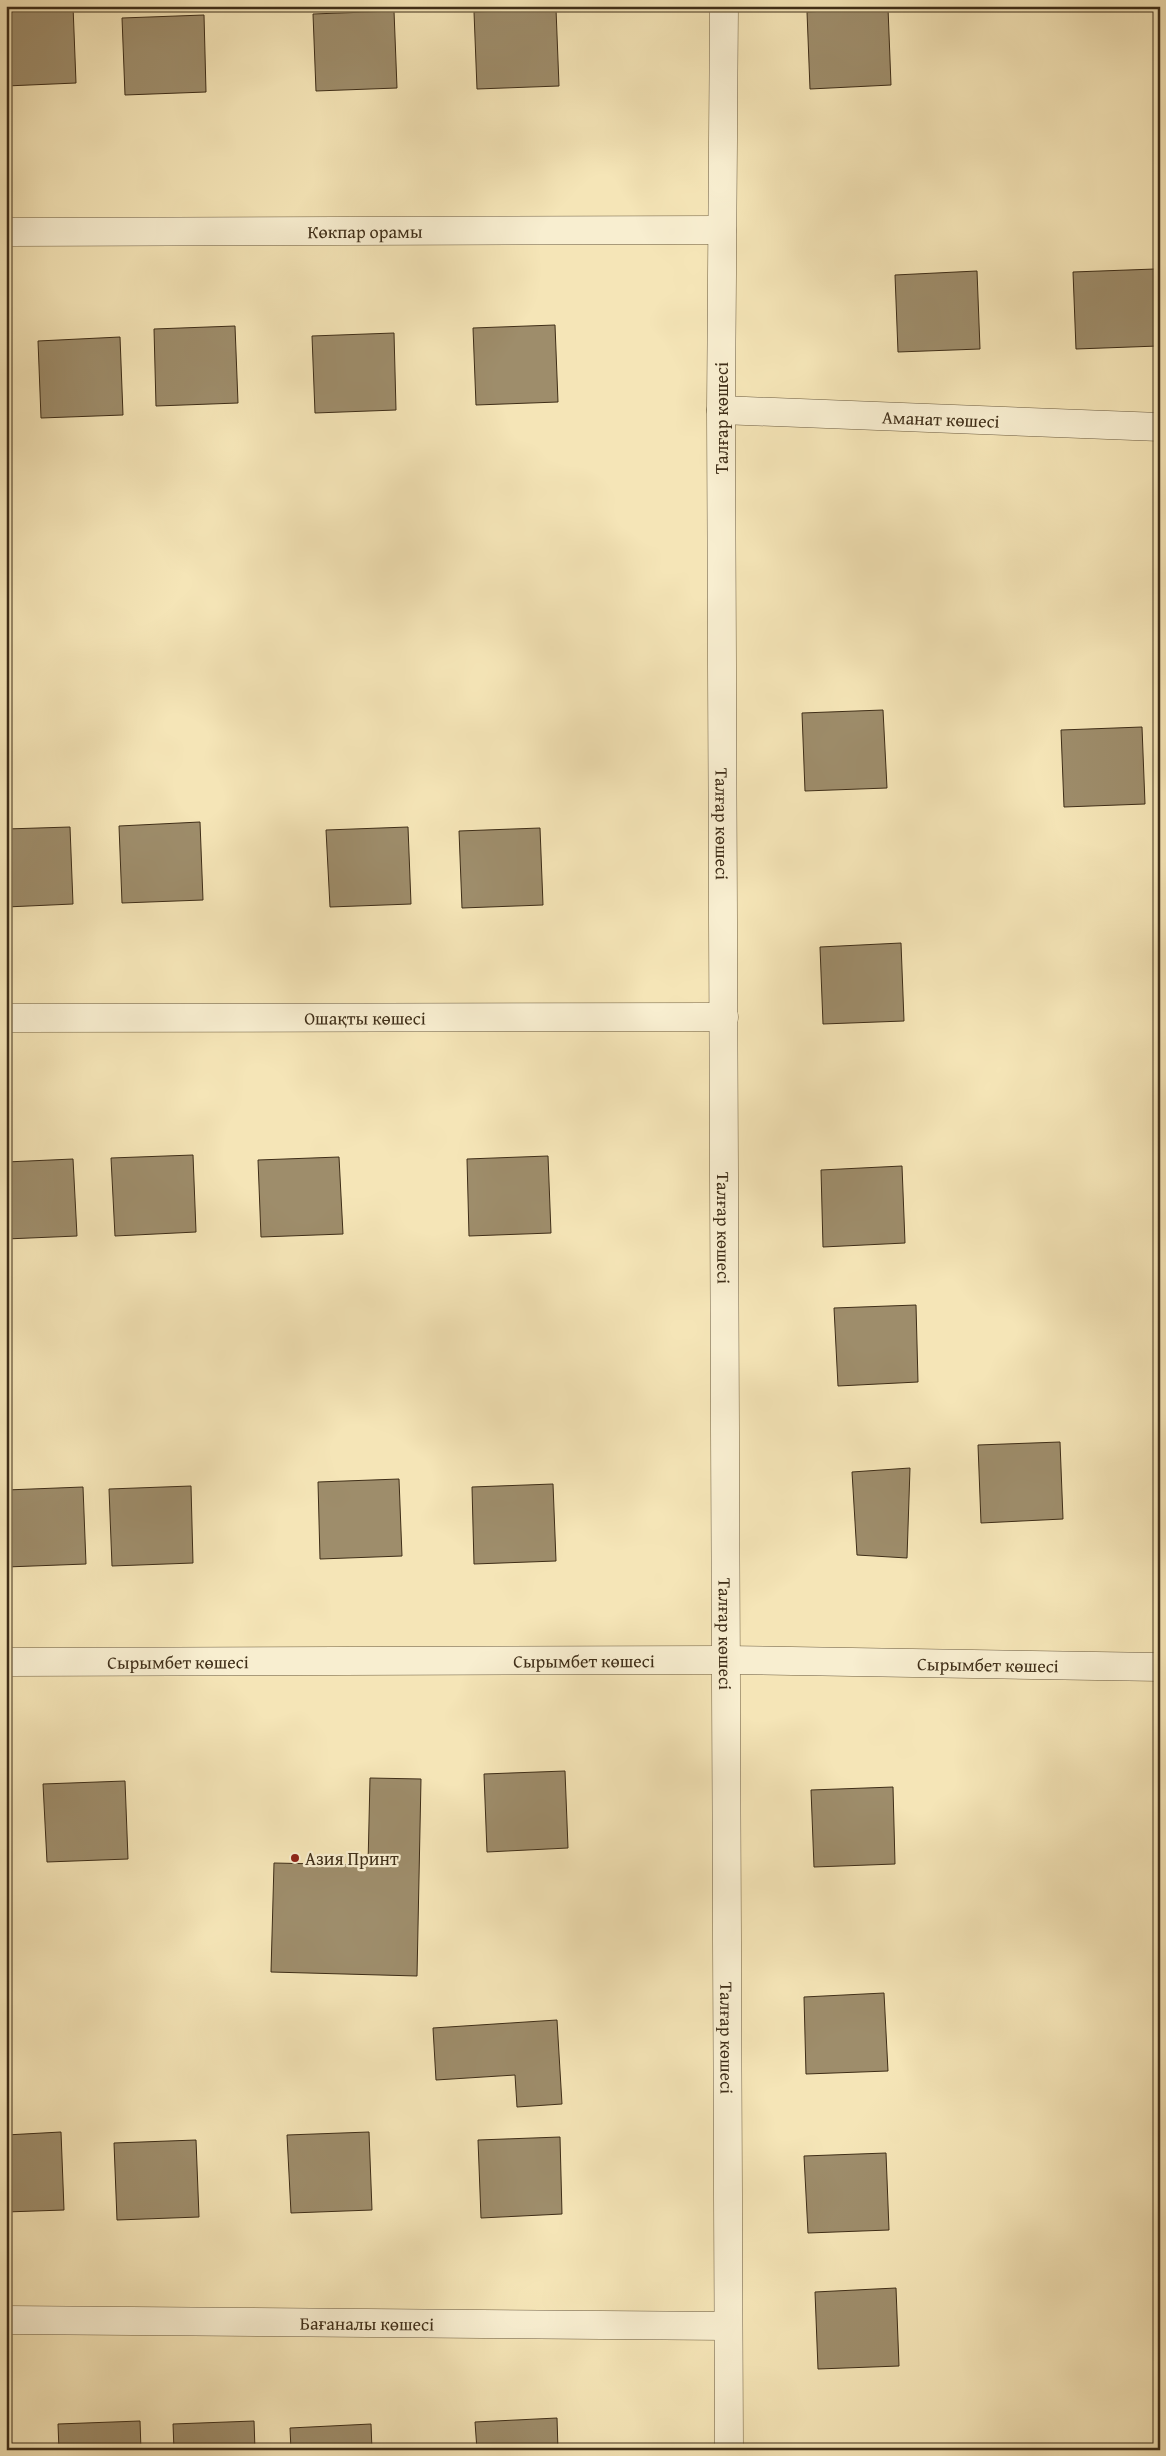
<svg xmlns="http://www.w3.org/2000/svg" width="1166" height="2456" viewBox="0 0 1166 2456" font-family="'Gentium Book Plus',serif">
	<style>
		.building { fill: #9e8d6b; stroke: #3f2e18 }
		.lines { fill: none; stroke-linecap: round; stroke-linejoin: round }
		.minor-casing { stroke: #6c5c40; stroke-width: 29 }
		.minor { stroke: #f8eed0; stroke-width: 28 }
		.poi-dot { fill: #8f2418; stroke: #f8eed0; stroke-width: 2 }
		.labels { text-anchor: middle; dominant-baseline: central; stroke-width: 4.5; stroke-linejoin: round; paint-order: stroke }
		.street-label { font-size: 18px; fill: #3f2e18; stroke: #f8eed0 }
		.poi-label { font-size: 18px; fill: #3f2e18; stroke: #f8eed0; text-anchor: start }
	</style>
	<rect width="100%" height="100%" fill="#f5e5b7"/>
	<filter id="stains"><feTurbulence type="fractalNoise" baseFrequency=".004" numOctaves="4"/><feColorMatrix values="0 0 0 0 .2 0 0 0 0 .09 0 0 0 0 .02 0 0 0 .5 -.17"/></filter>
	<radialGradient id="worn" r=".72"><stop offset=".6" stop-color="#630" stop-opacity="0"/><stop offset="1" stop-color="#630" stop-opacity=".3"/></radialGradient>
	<path class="building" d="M73,6L76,83L6,86V8Z
		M888,8L891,85L810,89L807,12Z
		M556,9L559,86L477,89L474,12Z
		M394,11L397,88L316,91L313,14Z
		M204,15L206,92L125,95L122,18Z
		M1155,269L1158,346L1076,349L1073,272Z
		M977,271L980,349L898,352L895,275Z
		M555,325L558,402L476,405L473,328Z
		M235,326L238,403L156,406L154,329Z
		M394,333L396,410L315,413L312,336Z
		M120,337L123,415L41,418L38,341Z
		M883,710L887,788L805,791L802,713Z
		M1142,727L1145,804L1064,807L1061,730Z
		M200,822L203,900L122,903L119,826Z
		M70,827L73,904L6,907V829Z
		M408,827L411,904L330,907L326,830Z
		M540,828L543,905L462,908L459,831Z
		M901,943L904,1021L823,1024L820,947Z
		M193,1155L196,1232L115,1236L111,1158Z
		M548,1156L551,1233L469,1236L467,1159Z
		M339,1157L343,1234L261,1237L258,1160Z
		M73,1159L77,1236L6,1239V1162Z
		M902,1166L905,1243L823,1247L821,1170Z
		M916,1305L918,1382L838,1386L834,1308Z
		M1060,1442L1063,1519L981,1523L978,1445Z
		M910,1468L907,1558L857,1555L852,1472Z
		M399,1479L402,1556L320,1559L318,1482Z
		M553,1484L556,1561L474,1564L472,1487Z
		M191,1486L193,1563L112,1566L109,1489Z
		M83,1487L86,1564L6,1567V1490Z
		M565,1771L568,1848L487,1852L484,1774Z
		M370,1778L421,1779L417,1976L271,1972L274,1863L368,1865Z
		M125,1781L128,1859L47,1862L43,1784Z
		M893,1787L895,1864L814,1867L811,1790Z
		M884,1993L888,2071L806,2074L804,1997Z
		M557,2020L562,2104L517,2107L515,2075L436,2080L433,2028Z
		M61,2132L64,2210L6,2212V2135Z
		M369,2132L372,2210L291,2213L287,2135Z
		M560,2137L562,2214L481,2218L478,2140Z
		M196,2140L199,2217L117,2220L114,2143Z
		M886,2153L889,2230L808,2233L804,2156Z
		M896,2288L899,2366L818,2369L815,2292Z
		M557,2418L558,2450H477L475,2422Z
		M140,2421L141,2450H59L58,2424Z
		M254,2421L255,2450H174L173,2424Z
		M371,2424L372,2450H291L290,2428Z"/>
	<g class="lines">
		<defs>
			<g id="minor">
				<path id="s1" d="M724,6L721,410L729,2450"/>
				<path id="s2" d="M6,232L722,230"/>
				<path id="s3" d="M721,410L1160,427"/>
				<path id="s4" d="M6,1018L724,1017"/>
				<path id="s5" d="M6,1662L726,1660L1160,1667"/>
				<path id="s6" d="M6,2320L728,2326"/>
			</g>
		</defs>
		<use href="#minor" class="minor-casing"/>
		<use href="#minor" class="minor"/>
	</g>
	<circle class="poi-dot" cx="295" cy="1858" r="5"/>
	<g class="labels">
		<g class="street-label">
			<text stroke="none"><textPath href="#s2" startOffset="359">Көкпар орамы</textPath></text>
			<text transform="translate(721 418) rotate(-90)">Талғар көшесі</text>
			<text stroke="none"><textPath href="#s3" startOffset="220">Аманат көшесі</textPath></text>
			<text stroke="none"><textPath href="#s1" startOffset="818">Талғар көшесі</textPath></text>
			<text stroke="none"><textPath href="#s4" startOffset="359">Ошақты көшесі</textPath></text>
			<text stroke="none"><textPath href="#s1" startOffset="1222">Талғар көшесі</textPath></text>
			<text stroke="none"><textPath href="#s1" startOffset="1628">Талғар көшесі</textPath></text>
			<text stroke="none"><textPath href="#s5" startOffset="578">Сырымбет көшесі</textPath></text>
			<text stroke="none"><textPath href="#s5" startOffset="172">Сырымбет көшесі</textPath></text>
			<text stroke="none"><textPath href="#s5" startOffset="982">Сырымбет көшесі</textPath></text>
			<text stroke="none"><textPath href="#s1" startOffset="2032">Талғар көшесі</textPath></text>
			<text stroke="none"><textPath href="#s6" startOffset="361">Бағаналы көшесі</textPath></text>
		</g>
		<g class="poi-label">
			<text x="305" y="1858">Азия Принт</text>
		</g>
	</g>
	<rect width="1166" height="2456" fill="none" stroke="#f5e5b7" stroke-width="25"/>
	<rect x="8" y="8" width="1151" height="2441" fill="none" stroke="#3f2e18" stroke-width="2.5"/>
	<rect x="12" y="12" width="1141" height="2431" fill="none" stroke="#3f2e18"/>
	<rect width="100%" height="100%" filter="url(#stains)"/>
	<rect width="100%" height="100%" fill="url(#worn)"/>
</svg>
